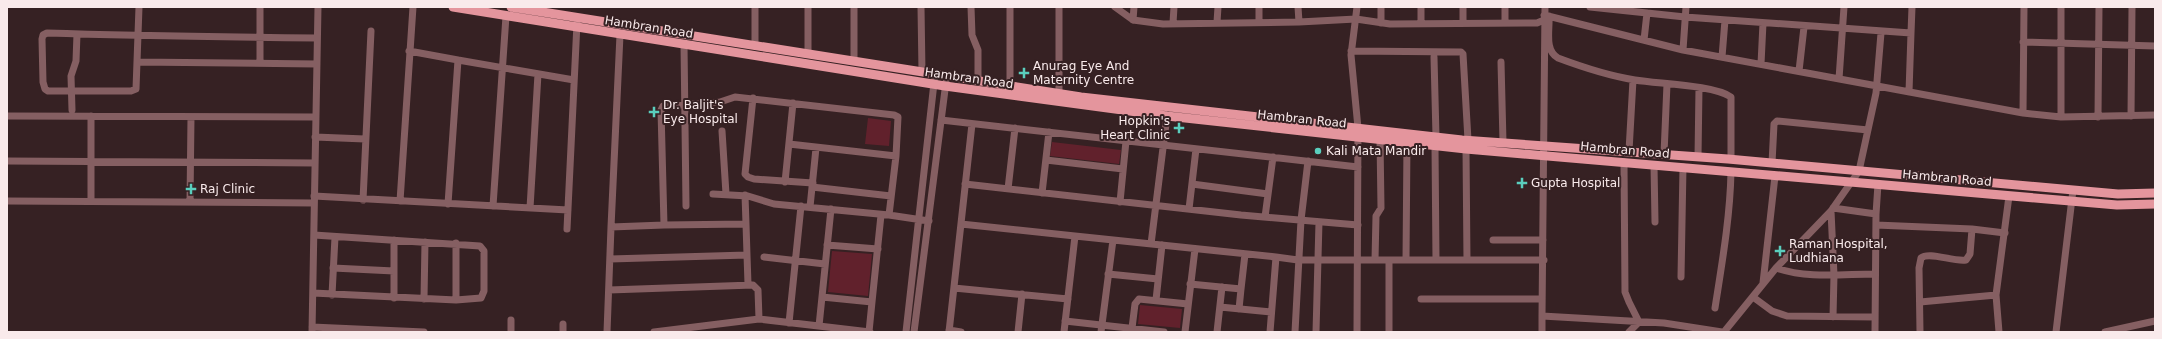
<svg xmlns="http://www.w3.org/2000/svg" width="2162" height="339" viewBox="0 0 2162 339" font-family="'DejaVu Sans',sans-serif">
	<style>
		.green { fill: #61212c }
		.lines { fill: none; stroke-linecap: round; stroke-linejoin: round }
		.minor { stroke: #855f62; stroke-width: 7 }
		.major { stroke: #e4959d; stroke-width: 9 }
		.poi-dot { fill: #5acebd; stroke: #362123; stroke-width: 1.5 }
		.labels { text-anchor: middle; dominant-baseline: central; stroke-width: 4; stroke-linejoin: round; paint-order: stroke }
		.street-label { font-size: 12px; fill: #f9eaeb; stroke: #362123 }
		.poi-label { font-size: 12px; fill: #f9eaeb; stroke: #362123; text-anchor: start }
	</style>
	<rect width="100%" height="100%" fill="#362123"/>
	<path class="green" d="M868,118L891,121L889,146L865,144Z
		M1052,142L1121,150L1119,164L1050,156Z
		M832,251L872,254L868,296L828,292Z
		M1140,305L1182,309L1180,328L1138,324Z"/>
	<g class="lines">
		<path class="minor" d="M139,7L136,89L131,91H48L45,89L43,82L42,39L43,35L47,33C137,36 227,37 317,38
			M808,7V54
			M854,7V61
			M921,7L922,72
			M971,7L972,35L978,50V81
			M1010,7V85
			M1115,7L1133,20L1134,7
			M1259,7V22
			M1298,7L1299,22L1356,19L1390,24L1537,23L1544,20
			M1381,7V23
			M1505,7V22
			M1545,7L1542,316L1664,323L1722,332
			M1590,7L1685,17L1911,33L1909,92
			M1544,15L1683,50L2023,113L2061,117L2155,115
			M1549,16C1550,30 1544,50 1558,58C1582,67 1610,76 1635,80C1659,84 1714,85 1731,97V159
			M1133,20L1163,24L1299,22
			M1217,22L1218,7
			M1173,23L1174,7
			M1463,23V7
			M1421,24V7
			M1911,33L1912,7
			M620,35L611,227L664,225L661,110L663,106L720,102L735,97L894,115L898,117L896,156L889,215
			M1644,40L1647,13
			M2023,42L2155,46
			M684,44L686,206
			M755,46V7
			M1683,50L1686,7
			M409,51L458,60L448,204
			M1351,51L1461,52L1463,54L1468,140
			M1434,57L1436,137
			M1722,57L1725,20
			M458,60L574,80
			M137,62L317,64
			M1501,62L1503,142
			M260,63V7
			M1761,64L1763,23
			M1799,71L1804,27
			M1839,79L1844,7
			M1059,93V7
			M753,98L745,174L748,177L754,179L813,183
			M72,110L71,76L76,61L77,34
			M2023,113L2024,7
			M7,116L316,117
			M91,116V201
			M2131,116L2132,7
			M2061,117V7
			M2098,117L2099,7
			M941,120L1358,167
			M722,131L726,194
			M315,137L365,139
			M789,144L896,156
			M1435,146L1436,260
			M1466,149L1467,260
			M1629,151L1633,80
			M1664,154L1667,84
			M1698,157L1699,88
			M1046,160L1123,169
			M7,161L315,163
			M1624,162L1625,292L1629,302L1639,322L1629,332
			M1772,163L1774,124L1777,121L1868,130
			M1654,165L1655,222
			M785,182L793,103
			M965,184L1241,215L1358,225
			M1192,184L1268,194
			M812,187L891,196
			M1008,189L1015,128
			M1042,193L1049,132
			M713,194L748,196L774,204L889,215L929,221
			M314,196L568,210
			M363,200L371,31
			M7,201L314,203
			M400,201L413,7
			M190,202L191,117
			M1120,202L1126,141
			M493,206L506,16
			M810,207L816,148
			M530,208L538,74
			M1833,208L1876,214
			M1189,209L1196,149
			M1831,211L1834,275L1833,317
			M1265,217L1273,157
			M961,224L1075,236L1064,332
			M664,225L746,224L745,195
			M1876,225L1972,229
			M567,229L577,23
			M1075,236L1276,257L1270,332
			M1493,240H1543
			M456,243V300
			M1151,244L1167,116
			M827,245L878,249
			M747,255L748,284
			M764,257L825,264
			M1276,257L1298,260H1544
			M610,259L747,255L746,224
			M1375,260L1376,216L1381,208L1380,139
			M1406,260L1407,142
			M333,268L394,271
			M1776,268C1807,279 1843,274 1875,274
			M1108,274L1158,279
			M1681,277L1683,167
			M1763,283L1775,176
			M1190,284L1241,289L1245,254
			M954,288L1068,299
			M609,290L753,285L758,290L759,319
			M313,293L456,300L481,298L484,291V251L480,246L314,235
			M332,295L335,237
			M822,297L872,302L881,215
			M1753,297L1772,311L1787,316L1875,317
			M394,298V240
			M424,299L425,242
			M1421,299H1542
			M1156,300L1162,245
			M1920,302L1996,295
			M1220,307L1271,312
			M1715,308C1722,263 1730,218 1731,172
			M1239,309L1241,289
			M1065,321L1164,332
			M789,323L801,206
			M819,326L831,209
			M312,327L424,332
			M1132,328L1135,304L1139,299L1188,304
			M949,330L961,332
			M312,332L318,7
			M511,332V320
			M563,332V324
			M607,332L611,227
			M654,332L759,319L870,332
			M869,332L872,302
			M906,332L935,74
			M914,332L946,82
			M949,332L972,124
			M1018,332L1022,294
			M1101,332L1113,240
			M1185,332L1195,249
			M1217,332L1222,287
			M1295,332L1301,220L1308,161
			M1316,332L1319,222
			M1357,332L1358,128L1351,55L1357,7
			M1389,332V260
			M1542,332V316
			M1724,332L1776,268L1831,211L1859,171L1876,93L1881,33
			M1875,332L1876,214L1878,184
			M1920,332L1919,268L1921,258C1929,251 1953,262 1966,260L1970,254L1972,229L2005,233
			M1999,332L1996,295L2009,196
			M2056,332L2073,190
			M2105,332L2155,321"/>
		<path class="major" d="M453,7L945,86L1167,116L1466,149L2117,205L2155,204
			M511,7L1081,97L1462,140L1728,159L2118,194L2155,193"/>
	</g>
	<g class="poi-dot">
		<path d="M1022 67h4v4h4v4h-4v4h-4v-4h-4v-4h4z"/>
		<path d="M652 106h4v4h4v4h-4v4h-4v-4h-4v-4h4z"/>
		<path d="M1177 122h4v4h4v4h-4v4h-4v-4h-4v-4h4z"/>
		<circle cx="1318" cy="151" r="4"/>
		<path d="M1520 177h4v4h4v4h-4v4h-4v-4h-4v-4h4z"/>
		<path d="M189 183h4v4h4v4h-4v4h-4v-4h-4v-4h4z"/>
		<path d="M1778 245h4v4h4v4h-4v4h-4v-4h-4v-4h4z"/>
	</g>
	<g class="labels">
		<g class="street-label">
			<text transform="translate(649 27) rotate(9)">Hambran Road</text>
			<text transform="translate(969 78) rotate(8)">Hambran Road</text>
			<text transform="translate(1302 119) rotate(6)">Hambran Road</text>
			<text transform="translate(1625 150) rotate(5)">Hambran Road</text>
			<text transform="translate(1947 178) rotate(5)">Hambran Road</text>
		</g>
		<g class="poi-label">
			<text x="1033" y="66">Anurag Eye And<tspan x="1033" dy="14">Maternity Centre</tspan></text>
			<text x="663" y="105">Dr. Baljit's<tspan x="663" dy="14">Eye Hospital</tspan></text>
			<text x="1170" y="121" text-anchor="end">Hopkin's<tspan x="1170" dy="14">Heart Clinic</tspan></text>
			<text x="1326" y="151">Kali Mata Mandir</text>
			<text x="1531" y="183">Gupta Hospital</text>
			<text x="200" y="189">Raj Clinic</text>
			<text x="1789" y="244">Raman Hospital,<tspan x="1789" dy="14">Ludhiana</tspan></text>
		</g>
	</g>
	<rect width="2162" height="339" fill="none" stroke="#f9eaeb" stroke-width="16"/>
</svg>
